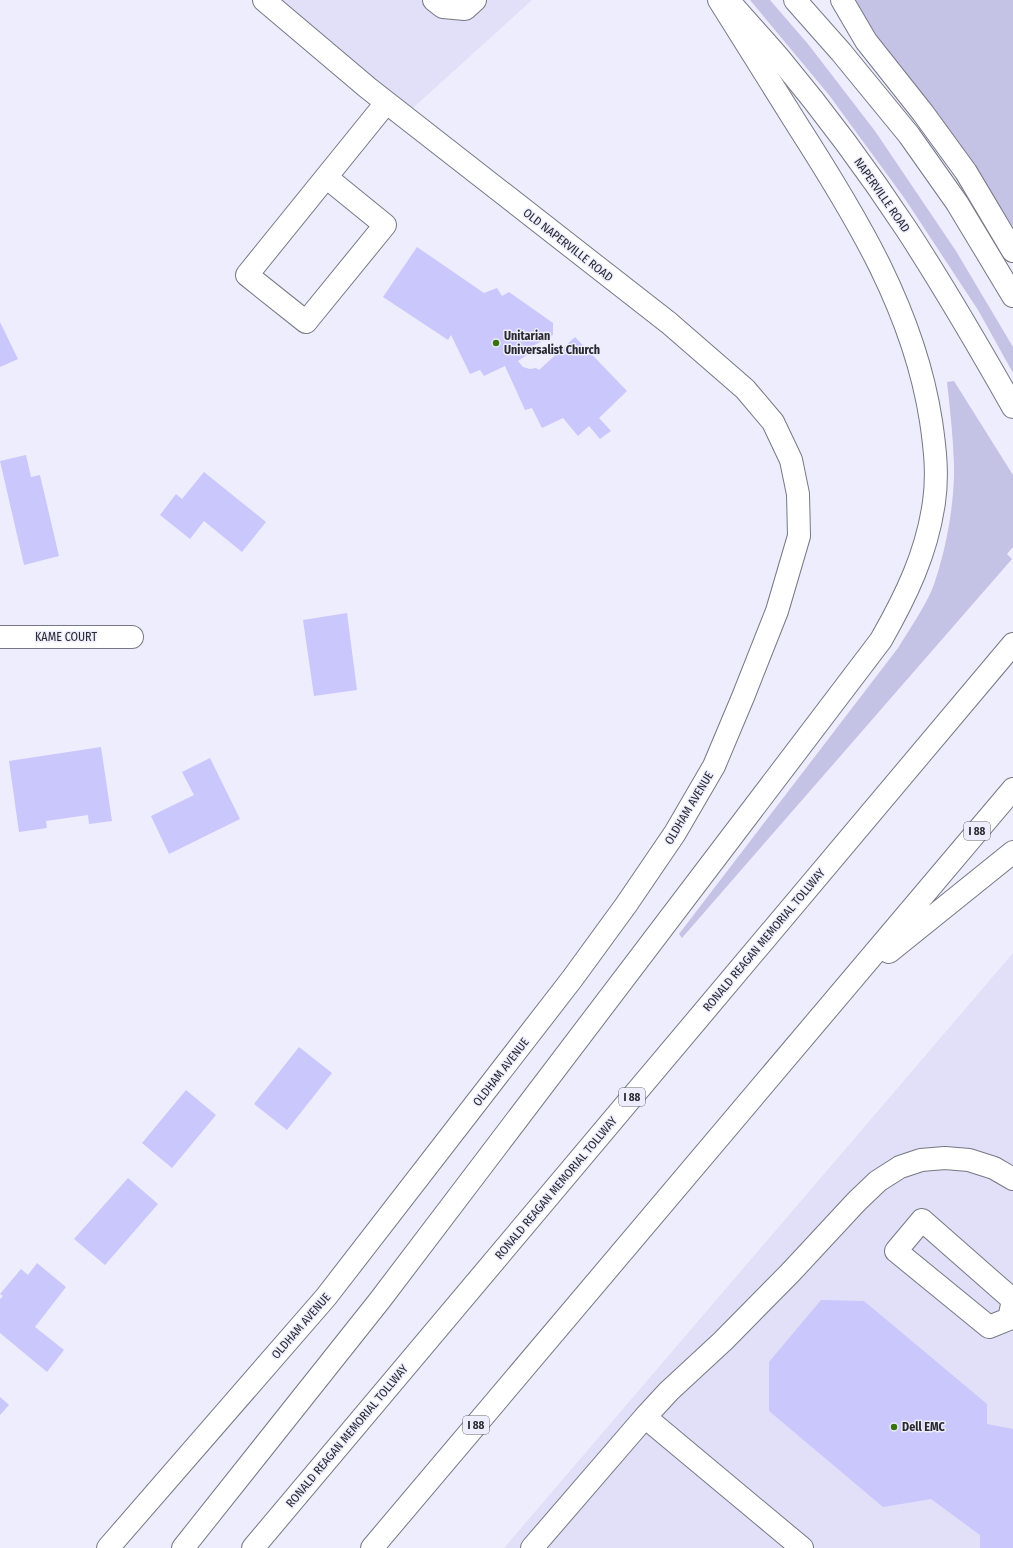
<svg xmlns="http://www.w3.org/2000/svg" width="1013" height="1548" viewBox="0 0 1013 1548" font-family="'Fira Sans Condensed',sans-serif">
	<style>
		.built { fill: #e1e0f8 }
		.green { fill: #c4c3e6 }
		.building { fill: #c9c7fc }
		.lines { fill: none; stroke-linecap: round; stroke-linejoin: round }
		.minor-casing { stroke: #777785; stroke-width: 24 }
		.major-casing { stroke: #777785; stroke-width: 24 }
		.highway-casing { stroke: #777785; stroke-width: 24 }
		.minor { stroke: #fff; stroke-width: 22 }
		.major { stroke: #fff; stroke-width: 22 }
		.highway { stroke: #fff; stroke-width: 22 }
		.poi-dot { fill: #37740d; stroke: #eeedfe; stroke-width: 1.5 }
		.labels { text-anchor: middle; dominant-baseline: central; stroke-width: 3; stroke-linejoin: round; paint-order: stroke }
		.shield { fill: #eeedfe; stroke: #64646d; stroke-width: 1 }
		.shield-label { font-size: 11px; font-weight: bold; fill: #29292f }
		.street-label { font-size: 12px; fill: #29292f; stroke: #eeedfe }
		.poi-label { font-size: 12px; font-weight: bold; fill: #29292f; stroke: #eeedfe; text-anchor: start }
	</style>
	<rect width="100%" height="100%" fill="#eeedfe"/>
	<path class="built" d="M267,0H532L403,117Z
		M1013,953V1548H504Z"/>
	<path class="green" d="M750,0H770L808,44L875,131L956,251L1013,347V373L978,310L905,199L829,95Z
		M856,0H1013V227L952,136L865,20Z
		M954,381L1013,475V547L1007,554L1012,559L682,938L679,934L898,648C909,630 925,607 933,587C946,551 955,502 954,464C953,437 950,409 947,382Z"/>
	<path class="building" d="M417,247L484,293L497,288L502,296L509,292L553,323V335L531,347L533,351L518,361L523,367L530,369L536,368L539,370L575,337L627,391L599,418L611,431L600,439L589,426L578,436L563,418L542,428L532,408L525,410L505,366L484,376L480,370L470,374L451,335L448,340L383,297Z
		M0,322L18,359L0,367Z
		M26,455L31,477L40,475L59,556L24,565L0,461Z
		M204,472L266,522L242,552L204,521L190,539L160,515L176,494L182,499Z
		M347,613L357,690L314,696L303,620Z
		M101,747L112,821L89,824L88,815L46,821L47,828L19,832L9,761Z
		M210,758L240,819L169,854L151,816L194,795L182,772Z
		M299,1047L332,1073L287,1130L254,1104Z
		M186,1090L216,1115L172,1168L142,1143Z
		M128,1178L158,1204L105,1265L74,1239Z
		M37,1263L66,1287L35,1327L64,1350L47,1372L0,1333V1299L3,1296L0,1294L21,1269L28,1275Z
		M821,1300L864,1301L987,1404V1424L1013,1429V1548H980V1535L931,1499L883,1507L769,1411V1362Z
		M0,1397L9,1405L0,1415Z"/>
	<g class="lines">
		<defs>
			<path id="minor" d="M434,0L443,7L465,9L475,0
				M326,177L385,225L306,322L247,275L386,103
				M0,637H132
				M922,1220L1013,1300L1009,1319L989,1327L896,1251Z
				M645,1417L802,1548
				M108,1548L326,1297L572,979L626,905L675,833L714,766L743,697L777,611L799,536L798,494L791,460L773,422L745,389L669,323L368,88L264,0
				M532,1548L645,1417L669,1391L723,1341L791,1272L857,1201L878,1181L900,1167L921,1160L945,1158L969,1160L994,1168L1013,1179"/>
			<path id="major" d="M728,0C745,20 763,39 780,59C825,113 868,171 907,230C944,287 979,347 1013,407
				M795,0L841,52L909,135L957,203L1013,296"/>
			<path id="highway" d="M842,0L866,41L923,113L966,172L1013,251
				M889,952L1013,852
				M183,1548L380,1300L881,640C906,596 927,553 934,502C938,475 935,448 931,421C914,311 857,218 798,126C772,84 745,42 719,0
				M253,1548L1013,644
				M372,1548L1013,789"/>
		</defs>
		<use href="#minor" class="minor-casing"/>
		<use href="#major" class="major-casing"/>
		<use href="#highway" class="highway-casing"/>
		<use href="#minor" class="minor"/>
		<use href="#major" class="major"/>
		<use href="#highway" class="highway"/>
	</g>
	<g class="poi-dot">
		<circle cx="496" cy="343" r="4"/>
		<circle cx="894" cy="1427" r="4"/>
	</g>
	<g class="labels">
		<g class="shield">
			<rect x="964" y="822" width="26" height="18" rx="3"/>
			<rect x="619" y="1088" width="26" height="18" rx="3"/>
			<rect x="463" y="1416" width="26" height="18" rx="3"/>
		</g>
		<g class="shield-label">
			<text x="977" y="831">I 88</text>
			<text x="632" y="1097">I 88</text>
			<text x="476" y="1425">I 88</text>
		</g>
		<g class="street-label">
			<text transform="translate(882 195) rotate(55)">NAPERVILLE ROAD</text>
			<text transform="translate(568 245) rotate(38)">OLD NAPERVILLE ROAD</text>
			<text x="66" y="637">KAME COURT</text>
			<text transform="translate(689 808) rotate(-59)">OLDHAM AVENUE</text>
			<text transform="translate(764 940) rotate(-50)">RONALD REAGAN MEMORIAL TOLLWAY</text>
			<text transform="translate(501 1072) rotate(-52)">OLDHAM AVENUE</text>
			<text transform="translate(556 1188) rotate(-50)">RONALD REAGAN MEMORIAL TOLLWAY</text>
			<text transform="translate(301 1326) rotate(-49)">OLDHAM AVENUE</text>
			<text transform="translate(347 1436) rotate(-50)">RONALD REAGAN MEMORIAL TOLLWAY</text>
		</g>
		<g class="poi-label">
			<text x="504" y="336">Unitarian<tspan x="504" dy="14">Universalist Church</tspan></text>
			<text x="902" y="1427">Dell EMC</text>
		</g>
	</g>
</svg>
